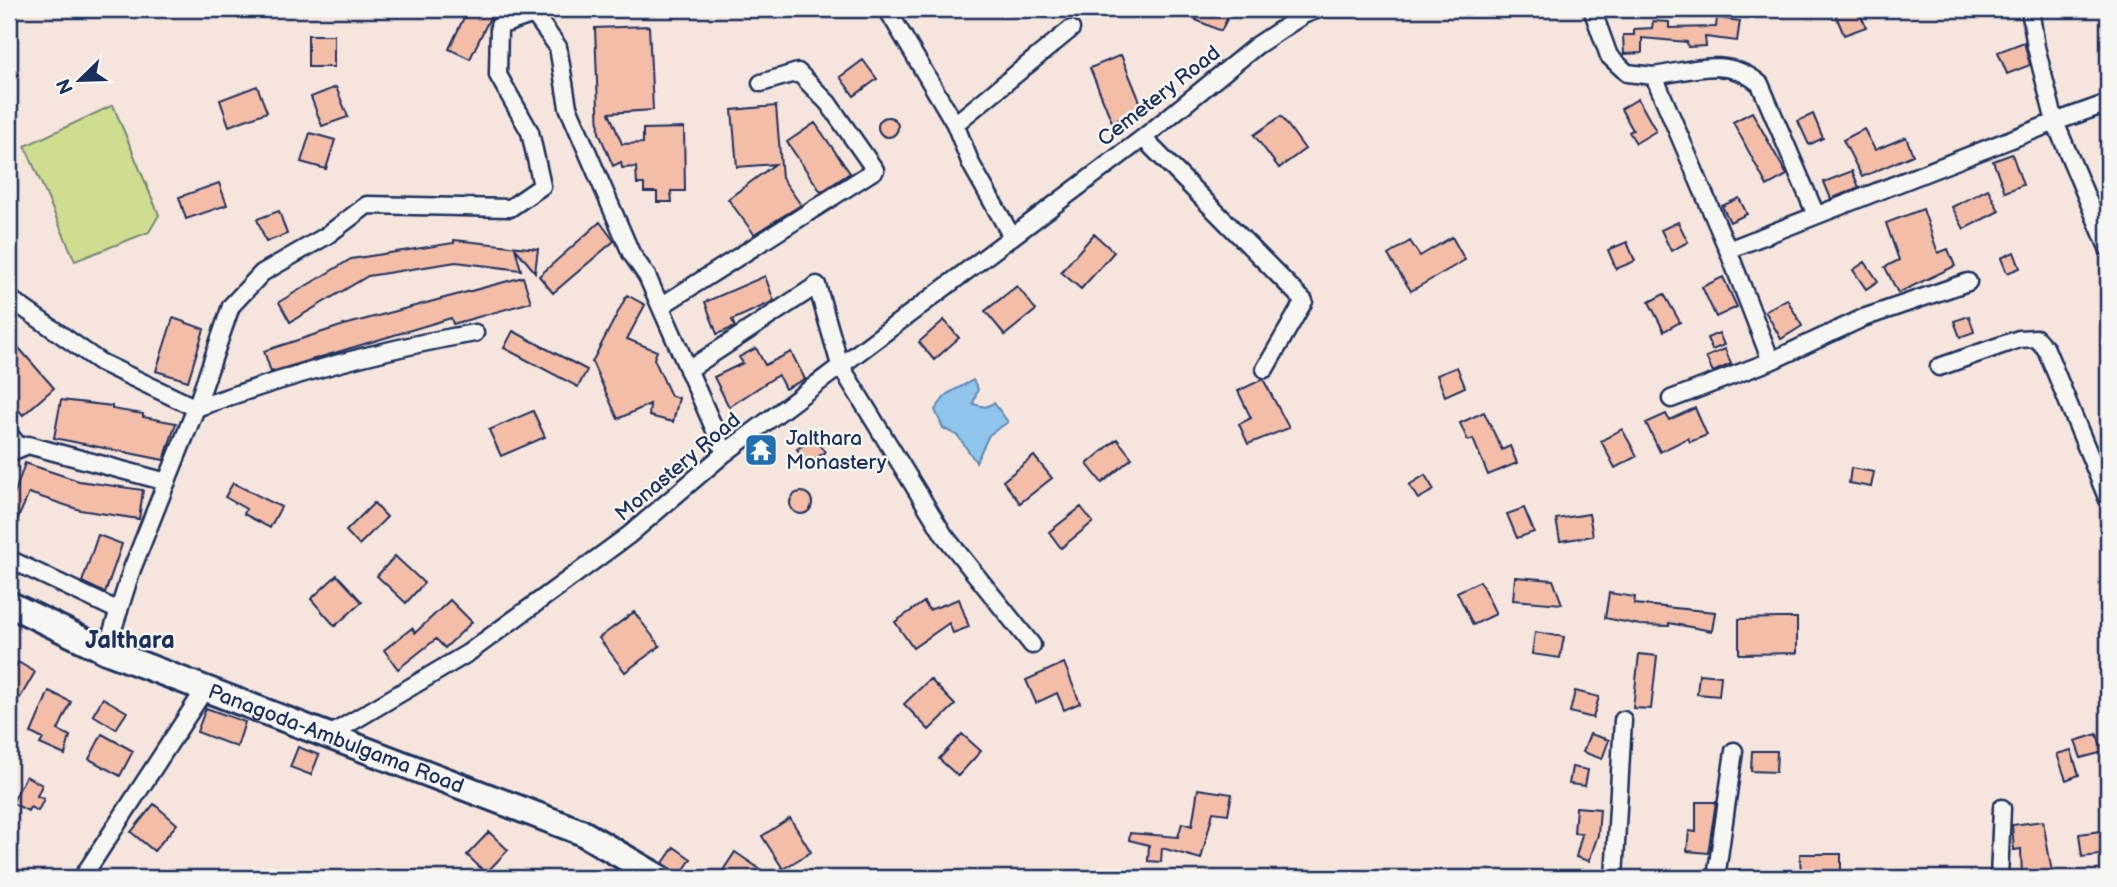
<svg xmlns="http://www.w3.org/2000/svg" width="2117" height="887" viewBox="0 0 2117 887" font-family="'Balsamiq Sans',sans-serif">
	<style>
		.green { fill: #cfdd90; stroke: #758677; stroke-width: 2 }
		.water { fill: #90c5ee; stroke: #6189b4; stroke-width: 2 }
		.building { fill: #f4bda8; stroke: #1b2f5e; stroke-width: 2 }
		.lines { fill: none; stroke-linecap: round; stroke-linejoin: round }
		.street-casing { stroke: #1b2f5e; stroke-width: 21 }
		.primary-casing { stroke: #1b2f5e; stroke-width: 30 }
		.street { stroke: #f6f6f2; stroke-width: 16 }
		.primary { stroke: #f6f6f2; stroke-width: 24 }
		.labels { text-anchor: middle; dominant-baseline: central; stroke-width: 5; stroke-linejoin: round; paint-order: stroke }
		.street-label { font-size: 21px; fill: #1b2f5e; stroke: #f6f6f2 }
		.poi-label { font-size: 21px; fill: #1b2f5e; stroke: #f6f6f2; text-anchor: start }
		.quarter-label { font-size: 24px; font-weight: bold; fill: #1b2f5e; stroke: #f6f6f2 }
	</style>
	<rect width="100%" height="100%" fill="#f5e5dc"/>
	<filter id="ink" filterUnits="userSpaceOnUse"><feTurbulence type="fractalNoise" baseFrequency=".0143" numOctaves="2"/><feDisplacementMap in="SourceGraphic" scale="14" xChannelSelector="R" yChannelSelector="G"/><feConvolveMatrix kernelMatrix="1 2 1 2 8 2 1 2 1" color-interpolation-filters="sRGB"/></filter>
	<g filter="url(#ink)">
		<path class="green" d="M113,105L159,215L149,232L75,261L25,146Z"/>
		<path class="water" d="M973,380L978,389L973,404L985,407L994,403L1008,422L989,435L976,462L958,436L943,428L935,410L947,394Z"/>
		<path class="building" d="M468,9H494L470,59L449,49Z
			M1201,9H1232L1221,31L1196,20Z
			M1833,9H1858L1866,27L1844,35Z
			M1717,18L1740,21L1737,41L1705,37L1706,46L1688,47L1687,42L1642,38V53L1624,54L1623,35H1634V29L1652,28L1653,21L1669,22V28L1716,27Z
			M649,26L653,110L609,113L622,144L643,143V129L684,128L685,191H671L672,202H657V192H644V184H637L636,167L622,168L621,162L613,166L599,133L595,28Z
			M308,35H334V67H308Z
			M2024,42L2030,65L2007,74L1998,52Z
			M1121,55L1143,109L1112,122L1090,68Z
			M863,60L877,79L854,96L840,77Z
			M257,86L267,112L229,126L220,100Z
			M336,87L348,117L322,126L311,97Z
			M1638,99L1656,131L1636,143L1629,132L1633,130L1621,109Z
			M776,106L782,178L801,205L754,234L728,199L775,164L737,167L732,110Z
			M1752,112L1787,175L1767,186L1733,122Z
			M1813,114L1823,138L1809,145L1798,121Z
			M1281,116L1305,149L1279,168L1254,135Z
			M878 127a10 10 0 1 1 20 0a10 10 0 1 1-20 0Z
			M815,123L850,173L821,192L787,142Z
			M1864,129L1875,150L1906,137L1913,155L1862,177L1843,140Z
			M310,133L335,140L326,169L301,162Z
			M2012,154L2023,185L2005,192L1993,161Z
			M1852,171L1859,187L1831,199L1824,182Z
			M219,183L227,205L186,219L179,197Z
			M1988,189L1999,211L1964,229L1952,207Z
			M1739,198L1747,214L1730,222L1722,206Z
			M1923,209L1938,253L1948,249L1955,266L1898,293L1885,267L1899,260L1886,223Z
			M279,211L287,234L266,242L257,219Z
			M600,222L614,241L553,293L539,276Z
			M1678,222L1688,242L1671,251L1661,230Z
			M1094,234L1114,252L1081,289L1061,272Z
			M1452,237L1465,260L1411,291L1388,255L1410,241L1420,256Z
			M454,240L538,249L535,272L515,248L521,270L456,262L368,276L290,322L279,302L351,259L454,243Z
			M1627,242L1635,261L1616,269L1608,250Z
			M2014,252L2020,268L2007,273L2001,258Z
			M1865,262L1878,281L1866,289L1853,270Z
			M765,276L774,301L732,320L735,327L717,334L705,302Z
			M523,277L531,302L453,324L451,318L271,372L264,351L344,325Z
			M1723,277L1737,307L1716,317L1702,287Z
			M1017,286L1036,310L1005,335L985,311Z
			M1664,294L1680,322L1664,331L1649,302Z
			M627,295L645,305L627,339L657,351L654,359L671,396L679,398L673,422L649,416L650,404L618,419L592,362Z
			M1787,299L1802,326L1781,339L1765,311Z
			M1969,316L1974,332L1960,337L1954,321Z
			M173,318L204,329L188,381L156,371Z
			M944,320L959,338L934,360L919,342Z
			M513,331L587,370L578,387L504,348Z
			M1719,333L1724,345L1712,350L1707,338Z
			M18,347L54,388L23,415L9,399V355Z
			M756,348L765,365L791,352L805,379L785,389L778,375L729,407L714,377L743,363L739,357Z
			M1725,349L1731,364L1713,372L1706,357Z
			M1457,367L1465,387L1445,396L1437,375Z
			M1263,379L1289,428L1248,444L1239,424L1251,418L1238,391Z
			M61,400L112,406V409L143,414V417L176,423L164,460L54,438Z
			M1695,408L1707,435L1690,442L1688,438L1660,452L1646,423L1666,414L1669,420Z
			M533,411L545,437L501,456L489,430Z
			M1484,412L1502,450L1510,446L1517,463L1488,475L1473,439L1468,441L1460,423Z
			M1622,429L1637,456L1615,468L1601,441Z
			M815,438L825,452L807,464L797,449Z
			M1117,439L1132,458L1102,483L1087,464Z
			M1034,456L1052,478L1020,503L1003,481Z
			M25,463L79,481L143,490L139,519L80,510L29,493L9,539V493L14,495Z
			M1851,468L1874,472L1871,487L1849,483Z
			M1425,475L1434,490L1418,499L1409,485Z
			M233,483L281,507L270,528L244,514L246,509L225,497Z
			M790 503a11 11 0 1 1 22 0a11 11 0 1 1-22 0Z
			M374,503L387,517L359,545L346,531Z
			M1081,507L1093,522L1061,548L1049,532Z
			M1524,508L1534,532L1517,538L1507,514Z
			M1589,514L1593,536L1560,541L1556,519Z
			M98,535L122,544L105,593L82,582Z
			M395,556L424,583L406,603L377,576Z
			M337,575L362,602L335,626L311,599Z
			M1515,577L1553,580L1562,604L1513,600Z
			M1480,581L1496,614L1473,625L1457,592Z
			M1609,593L1635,597L1634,604L1715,612L1712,631L1669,623V626L1640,625L1605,618Z
			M959,599L969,627L953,633L949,623L913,648L895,622L924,602L929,610Z
			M450,600L472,622L445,648L436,639L398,669L384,650L412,628L415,633Z
			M634,612L660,646L625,672L599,638Z
			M1778,618H1797V653L1739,654V619Z
			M1535,632L1564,637L1560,658L1532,654Z
			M1639,654L1657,656L1651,709L1633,708Z
			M18,662L35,672L20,698L9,692V679Z
			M1064,663L1080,703L1064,710L1057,693L1036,703L1026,680Z
			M1699,674L1721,676L1719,696L1697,694Z
			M930,679L955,705L929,730L904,704Z
			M49,691L71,702L58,730L70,736L65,755L40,744L43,739L31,733Z
			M1575,691L1599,697L1593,718L1570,712Z
			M103,698L127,712L116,729L93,715Z
			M206,708L245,722L237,747L197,732Z
			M102,734L133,751L120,776L89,759Z
			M962,734L981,751L958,776L939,759Z
			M1590,734L1609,740L1602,759L1583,752Z
			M2097,734L2103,752L2081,758L2075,741Z
			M298,747L319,755L311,775L290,767Z
			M2071,750L2079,775L2066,780L2057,754Z
			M1752,751H1777L1776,772L1751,771Z
			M1572,767L1588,770L1585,786L1569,784Z
			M26,776L42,785L37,796L44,799L38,811L30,807L28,811L12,803Z
			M1198,789L1232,794L1228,814L1213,812L1201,859L1162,848L1161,862L1148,861L1149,845L1129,840L1130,833L1178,837L1182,823L1192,826Z
			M1696,802H1716L1708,853L1687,851L1689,831L1696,832Z
			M154,804L177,824L154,851L131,832Z
			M1576,807L1600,809L1598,835L1589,861L1576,857L1582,834L1574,833Z
			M790,818L811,852L783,869L762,836Z
			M2043,821L2053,878H2022L2021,849L2014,850L2012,825Z
			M2108,830V854L2082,857L2079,834Z
			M489,832L508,850L486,873L467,855Z
			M674,847L691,859L679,877L663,863Z
			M735,852L773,878H718Z
			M1800,854H1841V874L1801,875Z"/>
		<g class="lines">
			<defs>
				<path id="street" d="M887,9L955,124
					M1592,9L1609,56L1627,73L1654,76L1728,250L2055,122L2108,248
					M2030,9L2036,47L2055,122L2108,103
					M1654,76C1694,70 1727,56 1760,84L1816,215
					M1143,138L1304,301L1265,369
					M1011,235L971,164L955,124L1071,29
					M1728,250L1771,361L1863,318L1968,282
					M9,298L100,362L196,408C287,376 380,349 475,333
					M661,306L875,170L828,103L798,72L761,83
					M1939,367L2019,339L2036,338L2046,349L2108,500
					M688,370L817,285L840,365L944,535L1032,645
					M1671,399L1771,361
					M9,434L20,448
					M9,453L28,445L167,482
					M9,559L119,611
					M106,651L132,569L196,408L231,306L262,273L326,236L367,205L510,208L542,186L530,132L498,75L499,26L534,14L558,47L568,107L631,253L647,276L725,453
					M328,736L468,653L629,535L725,453L1143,138L1256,46L1303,15L1319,9
					M82,878L205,689
					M1614,878L1623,720
					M1716,878L1734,751
					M1999,878L2002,808"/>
				<g id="primary">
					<path id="s1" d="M9,604L106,651L581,832L660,878"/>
				</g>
			</defs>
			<use href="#street" class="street-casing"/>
			<use href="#primary" class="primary-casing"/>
			<use href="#street" class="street"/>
			<use href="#primary" class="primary"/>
		</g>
	</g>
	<defs>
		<symbol id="temple-square" viewBox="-11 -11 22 22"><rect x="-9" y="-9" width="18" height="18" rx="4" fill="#1f6fb2" stroke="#f6f6f2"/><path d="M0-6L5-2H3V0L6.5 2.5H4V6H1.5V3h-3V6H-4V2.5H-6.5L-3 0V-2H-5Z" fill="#fff"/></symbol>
	</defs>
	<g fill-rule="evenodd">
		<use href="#temple-square" x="742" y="431" width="38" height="38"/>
	</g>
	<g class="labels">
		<g class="street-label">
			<text transform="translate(1159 96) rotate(-38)">Cemetery Road</text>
			<text transform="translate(678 467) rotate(-40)">Monastery Road</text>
			<text stroke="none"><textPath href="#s1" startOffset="354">Panagoda-Ambulgama Road</textPath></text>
		</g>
		<g class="poi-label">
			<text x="786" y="438">Jalthara<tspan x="786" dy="24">Monastery</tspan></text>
		</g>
		<g class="quarter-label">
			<text x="130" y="640">Jalthara</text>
		</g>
	</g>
	<rect width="2117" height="887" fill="none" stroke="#f6f6f2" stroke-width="35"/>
	<rect x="18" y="18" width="2082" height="852" fill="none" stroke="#1b2f5e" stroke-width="2.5" filter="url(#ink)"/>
	<g transform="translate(80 80) rotate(247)" stroke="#f6f6f2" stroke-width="5" paint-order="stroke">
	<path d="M0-5L12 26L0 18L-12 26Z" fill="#1b2f5e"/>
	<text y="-10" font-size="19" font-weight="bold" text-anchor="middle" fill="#1b2f5e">N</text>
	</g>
</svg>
